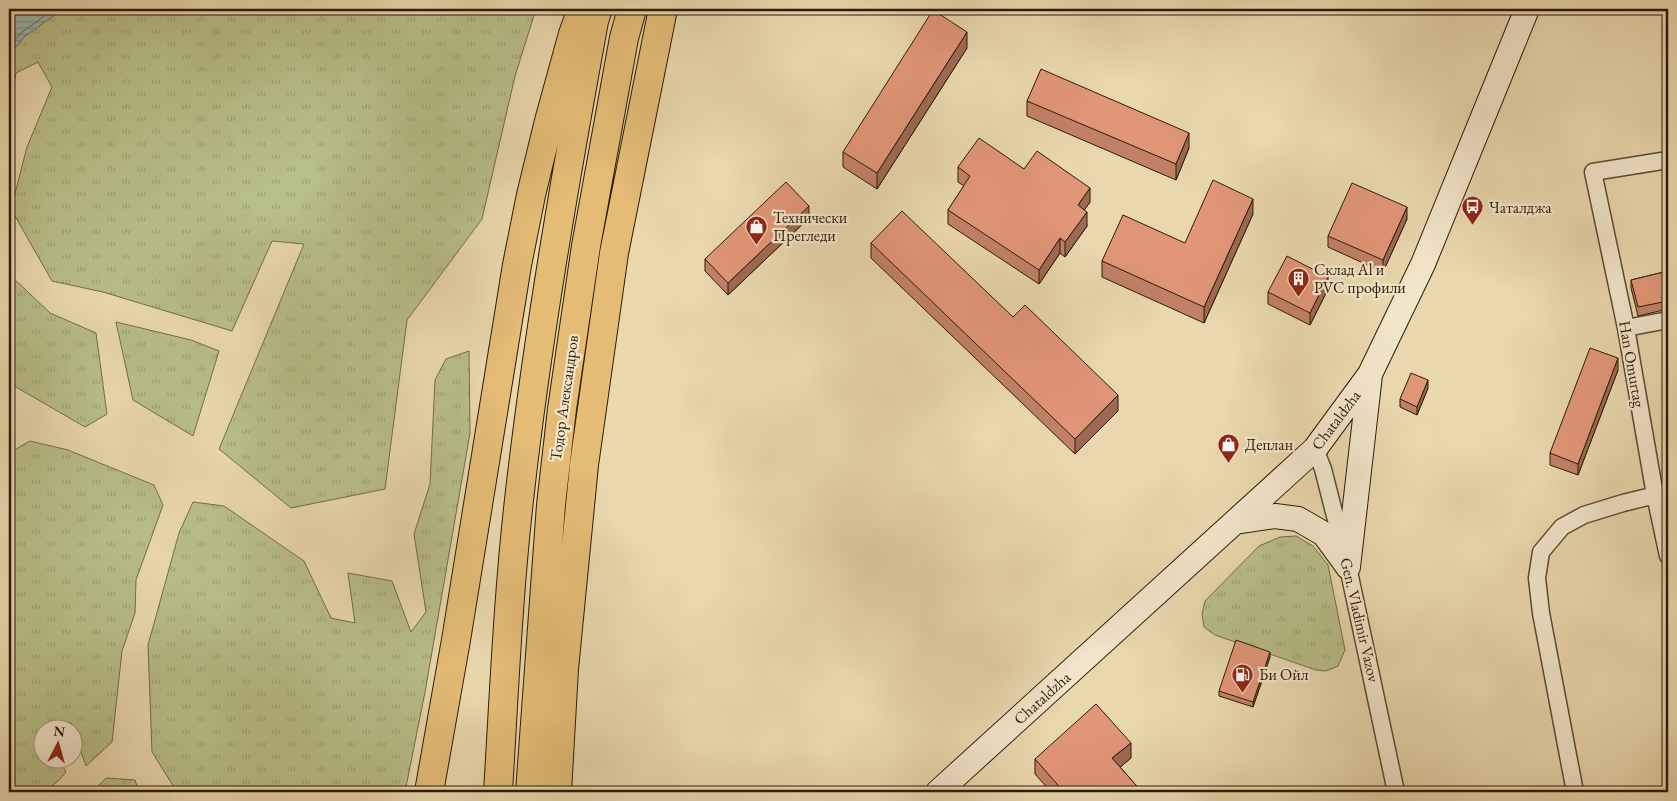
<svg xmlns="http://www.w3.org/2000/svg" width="1677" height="801" viewBox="0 0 1677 801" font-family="'EB Garamond',serif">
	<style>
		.grass { fill: url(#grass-tufts); stroke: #726c48 }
		.water { fill: url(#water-rules); stroke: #6f796e }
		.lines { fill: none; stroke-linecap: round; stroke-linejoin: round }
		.shore { stroke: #64695d; stroke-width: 1 }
		.street-casing { stroke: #5b4a30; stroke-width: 19 }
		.secondary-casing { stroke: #2c1b06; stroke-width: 26 }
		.highway-casing { stroke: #2c1b06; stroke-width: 30 }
		.street { stroke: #f1e5ca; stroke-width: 16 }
		.secondary { stroke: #f1e5ca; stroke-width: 24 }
		.highway { stroke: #e4bc76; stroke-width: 28 }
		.wall { fill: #c28167; stroke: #2c1b06 }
		.shaded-wall { fill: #9e6954; stroke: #2c1b06 }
		.building { fill: #e19678; stroke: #2c1b06 }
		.labels { text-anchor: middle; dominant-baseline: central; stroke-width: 4.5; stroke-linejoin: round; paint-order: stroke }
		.poi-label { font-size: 16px; fill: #2c1b06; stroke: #f1e5ca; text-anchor: start }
		.street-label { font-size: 16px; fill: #2c1b06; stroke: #f1e5ca }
	</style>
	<defs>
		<pattern id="grass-tufts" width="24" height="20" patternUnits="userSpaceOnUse" patternTransform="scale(1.25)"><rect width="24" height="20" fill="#b8be89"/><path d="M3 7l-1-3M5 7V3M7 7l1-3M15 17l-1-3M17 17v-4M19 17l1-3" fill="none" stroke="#9ea375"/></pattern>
		<pattern id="water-rules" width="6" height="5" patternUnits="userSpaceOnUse" patternTransform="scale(1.25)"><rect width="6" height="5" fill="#9bb7b4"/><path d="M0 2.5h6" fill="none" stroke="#7f9490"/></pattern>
	</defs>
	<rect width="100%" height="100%" fill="#e9d7ad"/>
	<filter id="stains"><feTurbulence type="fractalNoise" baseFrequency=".004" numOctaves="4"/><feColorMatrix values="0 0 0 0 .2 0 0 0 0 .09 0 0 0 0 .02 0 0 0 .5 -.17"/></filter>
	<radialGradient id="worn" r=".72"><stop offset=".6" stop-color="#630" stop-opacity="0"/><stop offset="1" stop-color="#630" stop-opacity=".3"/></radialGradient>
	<path class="grass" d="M63,9H536L515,76L482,219L407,320L385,489L291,508L219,449L304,244L272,241L232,331L103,292L52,281L11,209L27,147L52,87L38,62L16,73L9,109V55L24,37Z
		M9,270L11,276L50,313L96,333L107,414L85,427L9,383Z
		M116,322L191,340L219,351L193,436L133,400Z
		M469,351L470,433L425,692L405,792H177L152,752L148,645L179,533L193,502L224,506L304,561L331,618L355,623L348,573L392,581L411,632L426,612L414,534L430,484L435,380L446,359Z
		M30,441L68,450L154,485L163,505L136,580L135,613L122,651L112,742L86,766L71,723L51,721V728H42V758L59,759L66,772C47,796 36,792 9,792V453Z
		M1296,536L1313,546L1328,565L1345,650L1338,666L1326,671L1316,670L1215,635L1204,627L1202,614L1205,601L1259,546L1280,537Z
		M106,778L135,780L139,792H92Z"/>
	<path class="water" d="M9,9H63L24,37L9,55Z"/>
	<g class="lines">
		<path class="shore" d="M9,47L21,33L54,9"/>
		<defs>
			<path id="street" d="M1668,160L1593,172L1626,328L1655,495L1668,556
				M1626,328L1668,320
				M1315,449L1323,469L1348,567L1396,792
				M1575,792L1541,613L1537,578L1541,552L1562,527L1584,515L1623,503L1668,492"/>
			<path id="secondary" d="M1235,522L1275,516L1298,519L1324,534L1348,567
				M1348,567L1370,375
				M938,792L1315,449L1370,374L1423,264L1527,9"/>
			<path id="highway" d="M429,792L456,640L517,265L531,195L549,121L573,34L582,9
				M498,792C504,695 508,597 519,500C537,340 565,180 594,21L598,9
				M530,792L551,505L562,409L586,246L624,38L632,9
				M557,792L564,669L584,465L614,253L663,9"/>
		</defs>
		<use href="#street" class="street-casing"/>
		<use href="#secondary" class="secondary-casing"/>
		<use href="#highway" class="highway-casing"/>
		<use href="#street" class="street"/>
		<use href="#secondary" class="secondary"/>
		<use href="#highway" class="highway"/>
	</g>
	<path class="wall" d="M967,48L877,189L843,167V152Z
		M1027,101L1189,148L1176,180L1027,116Z
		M958,167L1024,169L1090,202L1084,210L1087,226L1065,257L1060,253L1039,284L948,224V210L964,186L958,182Z
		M1253,214L1204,323L1102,277V261L1185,243Z
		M809,218L728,295L705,271V259Z
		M1407,219L1383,272L1328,247V236Z
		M871,243L1013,317L1118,411L1075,454L871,258Z
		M1668,271V309L1638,316L1631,288V280Z
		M1328,289L1310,325L1268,304V292Z
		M1618,370L1578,475L1550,465V453Z
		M1428,388L1417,415L1400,407V399Z
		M1270,657L1253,707L1219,696V691Z
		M1131,758L1120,767L1142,792H1051L1035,774V759Z"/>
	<path class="shaded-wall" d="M967,32V48L877,189V173Z
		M1189,133V148L1176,180V164Z
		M1090,188V202L1078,219V205Z
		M1253,199V214L1204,323V307Z
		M809,206V218L728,295V283Z
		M1407,207V219L1383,272V260Z
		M1087,212V226L1065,257V242Z
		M1060,238V253L1039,284V270Z
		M1328,277V289L1310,325V313Z
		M1618,358V370L1578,475V464Z
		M1428,380V388L1417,415V407Z
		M1118,395V411L1075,454V439Z
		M1270,652V657L1253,707V702Z
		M1131,743V758L1112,774V758Z"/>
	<path class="building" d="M933,10L967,32L877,173L843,152Z
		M1041,69L1189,133L1176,164L1027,101Z
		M979,138L1024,169L1037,151L1090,188L1078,205L1087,212L1065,242L1060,238L1039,270L948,210L970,176L958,167Z
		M1213,180L1253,199L1204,307L1102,261L1123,215L1185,243Z
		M786,182L809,206L728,283L705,259Z
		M1352,183L1407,207L1383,260L1328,236Z
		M902,211L1013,317L1025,305L1118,395L1075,439L871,243Z
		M1287,256L1328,277L1310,313L1268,292Z
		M1668,271V301L1638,307L1631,280Z
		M1590,348L1618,358L1578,464L1550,453Z
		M1411,373L1428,380L1417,407L1400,399Z
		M1236,640L1270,652L1253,702L1219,691Z
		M1096,704L1131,743L1112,758L1142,792H1064L1035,759Z"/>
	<defs>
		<symbol id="bus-pin" viewBox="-11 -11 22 30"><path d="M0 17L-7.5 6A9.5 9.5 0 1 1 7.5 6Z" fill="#8f2418" stroke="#f1e5ca"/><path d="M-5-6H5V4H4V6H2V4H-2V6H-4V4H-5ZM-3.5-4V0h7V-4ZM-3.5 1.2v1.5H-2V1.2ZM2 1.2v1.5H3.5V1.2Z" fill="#fff"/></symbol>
		<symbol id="shop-pin" viewBox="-11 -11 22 30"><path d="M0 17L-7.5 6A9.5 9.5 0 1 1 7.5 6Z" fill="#8f2418" stroke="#f1e5ca"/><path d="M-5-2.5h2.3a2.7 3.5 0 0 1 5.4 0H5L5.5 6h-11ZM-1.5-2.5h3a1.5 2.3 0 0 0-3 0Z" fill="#fff"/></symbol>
		<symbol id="building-pin" viewBox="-11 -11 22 30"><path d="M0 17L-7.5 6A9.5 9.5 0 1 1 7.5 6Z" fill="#8f2418" stroke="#f1e5ca"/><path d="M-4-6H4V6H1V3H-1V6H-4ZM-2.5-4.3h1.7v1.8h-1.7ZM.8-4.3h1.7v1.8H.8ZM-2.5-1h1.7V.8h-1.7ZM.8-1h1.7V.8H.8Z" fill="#fff"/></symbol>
		<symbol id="fuel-pin" viewBox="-11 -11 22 30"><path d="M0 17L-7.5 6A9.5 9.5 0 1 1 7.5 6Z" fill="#8f2418" stroke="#f1e5ca"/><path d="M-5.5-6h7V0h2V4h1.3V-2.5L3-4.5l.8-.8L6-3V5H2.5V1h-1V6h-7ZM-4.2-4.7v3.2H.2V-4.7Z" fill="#fff"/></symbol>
	</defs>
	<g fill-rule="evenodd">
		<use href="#bus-pin" x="1460" y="194" width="25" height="34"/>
		<use href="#shop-pin" x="744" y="214" width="25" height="34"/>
		<use href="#building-pin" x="1286" y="266" width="25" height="34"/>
		<use href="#shop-pin" x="1216" y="432" width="25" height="34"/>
		<use href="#fuel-pin" x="1230" y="662" width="25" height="34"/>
	</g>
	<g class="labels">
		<g class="poi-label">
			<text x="1489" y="207">Чаталджа</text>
			<text x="773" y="217">Технически<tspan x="773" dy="18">Прегледи</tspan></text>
			<text x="1314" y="269">Склад Al и<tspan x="1314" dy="18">PVC профили</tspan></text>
			<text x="1245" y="444">Деплан</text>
			<text x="1259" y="674">Би Ойл</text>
		</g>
		<g class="street-label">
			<text transform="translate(1632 364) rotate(80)">Han Omurtag</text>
			<text transform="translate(564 398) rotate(-82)">Тодор Александров</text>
			<text transform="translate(1336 420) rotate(-53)">Chataldzha</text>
			<text transform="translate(1360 620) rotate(77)">Gen. Vladimir Vazov</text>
			<text transform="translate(1042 698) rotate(-42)">Chataldzha</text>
		</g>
	</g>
	<rect width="1677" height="801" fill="none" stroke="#e9d7ad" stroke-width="30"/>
	<rect x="10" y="10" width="1657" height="781" fill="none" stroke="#2c1b06" stroke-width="2.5"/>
	<rect x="15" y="15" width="1647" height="771" fill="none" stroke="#2c1b06"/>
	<g transform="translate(58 744) rotate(6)"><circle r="24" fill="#f1e5ca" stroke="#a2947c"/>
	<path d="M0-4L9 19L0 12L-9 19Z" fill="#8f2418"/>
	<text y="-8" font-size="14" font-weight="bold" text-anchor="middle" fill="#2c1b06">N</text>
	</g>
	<rect width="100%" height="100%" filter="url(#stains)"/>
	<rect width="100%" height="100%" fill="url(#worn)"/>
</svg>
